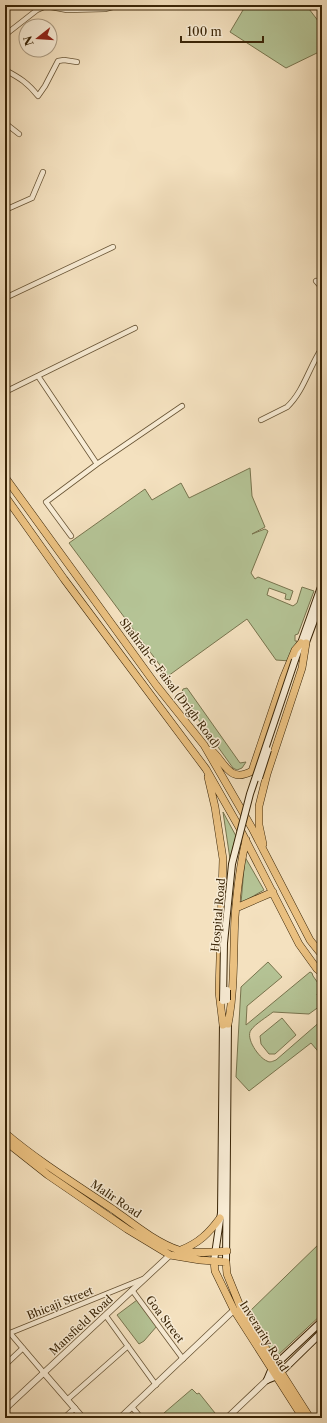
<svg xmlns="http://www.w3.org/2000/svg" width="327" height="1423" viewBox="0 0 327 1423" font-family="'Libre Caslon Text',serif">
	<style>
		.green { fill: #b5c496; stroke: #78744e }
		.lines { fill: none; stroke-linecap: round; stroke-linejoin: round }
		.minor-casing { stroke: #685435; stroke-width: 6 }
		.tertiary-casing { stroke: #685435; stroke-width: 7 }
		.secondary-casing { stroke: #3a2507; stroke-width: 8 }
		.primary-casing { stroke: #3a2507; stroke-width: 8 }
		.trunk-casing { stroke: #3a2507; stroke-width: 8 }
		.minor { stroke: #f8ecd5; stroke-width: 4.5 }
		.tertiary { stroke: #f8ecd5; stroke-width: 5.5 }
		.secondary { stroke: #f8ecd5; stroke-width: 6 }
		.primary { stroke: #eac080; stroke-width: 7 }
		.trunk { stroke: #eac080; stroke-width: 7 }
		.secondary-bridge-casing { stroke: #3a2507; stroke-width: 8; stroke-linecap: butt }
		.secondary-bridge { stroke: #f8ecd5; stroke-width: 6 }
		.labels { text-anchor: middle; dominant-baseline: central; stroke-width: 3; stroke-linejoin: round; paint-order: stroke }
		.street-label { font-size: 11px; fill: #3a2507; stroke: #f8ecd5 }
	</style>
	<rect width="100%" height="100%" fill="#f4e1bf"/>
	<filter id="stains"><feTurbulence type="fractalNoise" baseFrequency=".005" numOctaves="4"/><feColorMatrix values="0 0 0 0 .2 0 0 0 0 .09 0 0 0 0 .02 0 0 0 .5 -.17"/></filter>
	<radialGradient id="worn" r=".72"><stop offset=".6" stop-color="#630" stop-opacity="0"/><stop offset="1" stop-color="#630" stop-opacity=".3"/></radialGradient>
	<path class="green" d="M246,5H306L322,26L321,51L286,68L230,32Z
		M250,468L252,496L265,527L252,534L265,529L268,531L251,573L255,579L258,577L293,591L290,600L285,599L286,594L269,588L267,595L293,606L297,603L302,587L314,591L298,634L295,635V641H297L290,661L276,660L247,619L168,676L69,543L145,489L152,500L181,483L189,498Z
		M187,688L240,763L246,762L242,768L237,770L233,768L181,695L183,689Z
		M223,812L236,836L230,859Z
		M245,857L264,890L241,903Z
		M268,962L282,977L247,1006L246,1025L310,972L312,973L313,976L320,986L317,995L321,999L317,1003L320,1006L309,1014L273,1012C267,1017 255,1024 251,1030C245,1038 259,1058 267,1061C270,1063 273,1061 276,1060L322,1020V1056L311,1043L249,1091L236,1077L241,987Z
		M282,1018L296,1035L275,1054H269L261,1044L260,1036Z
		M322,1241V1314L276,1357L274,1356L248,1313Z
		M137,1300L157,1326L144,1341L139,1344L117,1315Z
		M192,1389L197,1394L199,1393L215,1413L210,1418H167L164,1413Z"/>
	<g class="lines">
		<defs>
			<path id="minor" d="M5,35L37,10L46,6L67,10L105,9L120,5L134,7
				M5,70C20,78 28,83 38,96L45,86L58,61L64,60L77,62
				M5,123L19,134
				M5,210L32,198L43,172
				M316,281L322,288
				M5,298L113,247
				M38,376L97,464
				M5,392L135,328
				M261,420L287,407C304,391 309,367 322,348
				M71,536L46,502L97,464L182,406
				M132,1290L183,1359
				M106,1316L156,1385
				M10,1333L44,1373
				M5,1335L143,1279
				M5,1365L23,1348
				M68,1399L128,1346
				M132,1407L141,1418
				M64,1418L75,1408"/>
			<path id="tertiary" d="M44,1373L83,1418
				M5,1409L170,1255
				M120,1418L234,1310
				M227,1418L267,1380"/>
			<path id="secondary" d="M305,645L322,599
				M295,660L322,584
				M214,1261L221,1213L223,1021
				M226,1262L228,1020
				M267,1380L272,1368L322,1321
				M267,1380L277,1376L322,1332"/>
			<path id="primary" d="M5,1133C39,1162 77,1185 114,1210C132,1223 158,1244 179,1250C194,1254 212,1252 227,1251
				M5,1141L48,1175L127,1229L170,1255L200,1260L226,1262L227,1274L242,1311L310,1418
				M181,1250C199,1243 209,1233 220,1218
				M214,1261L215,1271L234,1310L303,1418"/>
			<path id="trunk" d="M5,477L156,685L204,745L252,828L310,940L322,955
				M5,496L64,579L206,769L239,827L299,944L317,969L322,973
				M211,750C225,762 229,784 252,771L283,679L295,650L301,643
				M208,777L215,807L223,859L219,992L223,1025
				M263,844L259,825V806L267,774L302,668L306,643
				M236,908L273,892
				M228,1024C235,989 233,952 235,917C237,891 240,865 246,840"/>
		</defs>
		<use href="#minor" class="minor-casing"/>
		<use href="#tertiary" class="tertiary-casing"/>
		<use href="#secondary" class="secondary-casing"/>
		<use href="#primary" class="primary-casing"/>
		<use href="#trunk" class="trunk-casing"/>
		<use href="#minor" class="minor"/>
		<use href="#tertiary" class="tertiary"/>
		<use href="#secondary" class="secondary"/>
		<use href="#primary" class="primary"/>
		<use href="#trunk" class="trunk"/>
		<defs>
			<path id="secondary-bridge" d="M259,778L268,750
				M227,990V1000
				M223,1001L224,943L232,864L250,794L295,660"/>
		</defs>
		<use href="#secondary-bridge" class="secondary-bridge-casing"/>
		<use href="#secondary-bridge" class="secondary-bridge"/>
	</g>
	<g class="labels">
		<g class="street-label">
			<text transform="translate(170 683) rotate(53)">Shahrah-e-Faisal (Drigh Road)</text>
			<text transform="translate(218 915) rotate(-85)">Hospital Road</text>
			<text transform="translate(116 1199) rotate(34)">Malir Road</text>
			<text transform="translate(60 1303) rotate(-22)">Bhicaji Street</text>
			<text transform="translate(165 1319) rotate(53)">Goa Street</text>
			<text transform="translate(81 1325) rotate(-43)">Mansfield Road</text>
			<text transform="translate(264 1336) rotate(58)">Inverarity Road</text>
		</g>
	</g>
	<rect width="327" height="1423" fill="none" stroke="#f4e1bf" stroke-width="20"/>
	<rect x="6" y="6" width="315" height="1411" fill="none" stroke="#3a2507" stroke-width="2"/>
	<rect x="10" y="10" width="307" height="1403" fill="none" stroke="#3a2507"/>
	<g transform="translate(38 38) rotate(253)"><circle r="19" fill="#f8ecd5" stroke="#ac9c83"/>
	<path d="M0-3L7 15L0 10L-7 15Z" fill="#8f2418"/>
	<text y="-6" font-size="11" font-weight="bold" text-anchor="middle" fill="#3a2507">N</text>
	</g>
	<path d="M181 36v6h82v-6" fill="none" stroke="#3a2507" stroke-width="2"/>
	<text x="187" y="36" font-size="12" fill="#3a2507" stroke="#f8ecd5" stroke-width="3" paint-order="stroke">100 m</text>
	<rect width="100%" height="100%" filter="url(#stains)"/>
	<rect width="100%" height="100%" fill="url(#worn)"/>
</svg>
